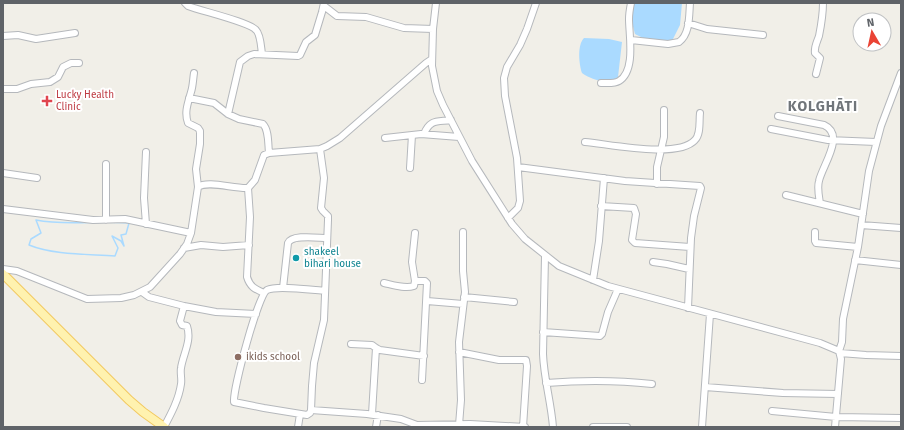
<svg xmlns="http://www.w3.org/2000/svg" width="904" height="430" viewBox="0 0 904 430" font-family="'Fira Sans',sans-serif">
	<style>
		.water { fill: #aadaff }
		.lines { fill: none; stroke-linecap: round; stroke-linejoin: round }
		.stream { stroke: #aadaff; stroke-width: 1.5 }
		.minor-casing { stroke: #b5b8bc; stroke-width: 8 }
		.major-casing { stroke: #f2c960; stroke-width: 10 }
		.minor { stroke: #fff; stroke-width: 6 }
		.major { stroke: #fff2af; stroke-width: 8 }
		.health-dot { fill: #e0444e; stroke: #fff; stroke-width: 1.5 }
		.culture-dot { fill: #0f9aa8; stroke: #fff; stroke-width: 1.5 }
		.education-dot { fill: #8d6e63; stroke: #fff; stroke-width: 1.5 }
		.labels { text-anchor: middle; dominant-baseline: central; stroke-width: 4; stroke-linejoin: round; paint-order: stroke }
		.health-label { font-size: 10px; fill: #be3a42; stroke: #fff; text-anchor: start }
		.culture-label { font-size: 10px; fill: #0d838f; stroke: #fff; text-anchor: start }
		.education-label { font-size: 10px; fill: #785e54; stroke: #fff; text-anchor: start }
		.district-label { font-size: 14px; font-weight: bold; letter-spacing: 1px; fill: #70757a; stroke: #fff }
	</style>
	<rect width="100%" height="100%" fill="#f1efe8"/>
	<path class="water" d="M633,3H682L680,25L672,41L669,42L645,39L635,34L631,19Z
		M584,38L609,39L622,42L618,77C608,85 592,80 582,73C579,64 577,45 584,38Z"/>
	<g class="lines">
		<path class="stream" d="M36,220C66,226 98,220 129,223L126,234L121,235L124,246L121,241L112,236L118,248L115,256C89,254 53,255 29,245L31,239L41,233Z"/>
		<defs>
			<path id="minor" d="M185,3L188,6C201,11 249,22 256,30C261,35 261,48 262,54
				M436,3L433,29L432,66L437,91L443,105L472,161L512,224L525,239L559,266L608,286L820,343L839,351L841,359L835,427
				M324,6L337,16L366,17L404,28L433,29
				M688,23L707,29L763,35
				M3,36L18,35L36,39L75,33
				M631,40L668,44L679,42C690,34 689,16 690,3
				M194,73C193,79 193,86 191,92C188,103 184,112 188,123L198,128L200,131V144L196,169L198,187
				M816,74L820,58L815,53C814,47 817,42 819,36C821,26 823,14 823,3
				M601,83C607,83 614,84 619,81C636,71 629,35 629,19C629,13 630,8 631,3
				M3,89H17L31,84L50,82L58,77L63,67L71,63H79
				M189,98L214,103L228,114L239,119L263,124C269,130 268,144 269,153
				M228,114L240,62L248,56L254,54L298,56L300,55L306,42L315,35L322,12L324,3
				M778,116L824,125C846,135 822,166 819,181C817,188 819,197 820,203
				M771,129L828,140L876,142
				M424,134C430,119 437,122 451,120
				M385,138L421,134L459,137
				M585,142C609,144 678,159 695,140C701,134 699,121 700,113
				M106,164V220
				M518,167L625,181L700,186L701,188L694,216L691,238L688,308
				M410,168L412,135
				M3,173L37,178
				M657,184V167L664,137V110
				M248,188L250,217L247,277C250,287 255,289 264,293
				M786,195L863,214
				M601,206L634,208L636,214L632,240L635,243L690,247
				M3,209L93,220L125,219L191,233L198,187C208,180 234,189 248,188L255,180L264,155L269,153L320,149L327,146L340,138L426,63L432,59
				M508,218L518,208L520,201L517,158L505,96L504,78L507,67L520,45L527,29L536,3
				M146,224L144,198L146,152
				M861,225L901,228
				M815,232V241L816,243L858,247
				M415,233L412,262L415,281
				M184,248L201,245L223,247L249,245
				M545,256L543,354C544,379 551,402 553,427
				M855,260L901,265
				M653,262L667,264L689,269
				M3,269L17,271L87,299L121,298L134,295L150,287L180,254L187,244L191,233
				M593,280L599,241L604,178
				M384,283C393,285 405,289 414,286L415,281H425L427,283L422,380
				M283,288L288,243C292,234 318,238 327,238
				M325,291C312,290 277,285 267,290C258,295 233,389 234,402L264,408L307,415L310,413L311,410L367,414L401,419L417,425L470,424L525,427
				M142,292L149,297L184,306L180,321L182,325L187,326C192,341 183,354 181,368C180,373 182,379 181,384C179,399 171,414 164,427
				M464,297L514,302
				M427,301L463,304
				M184,306L216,312L256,314
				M543,332L600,336L602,334L608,312L618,289
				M351,344L372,345L376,348L380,350L424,356
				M839,351L842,342L843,319L858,247L869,171L881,126L901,73
				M459,352L499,360H526L527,366L523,427
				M840,353L866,355L901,356
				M546,383C582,380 617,380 652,384
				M705,387L783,393L838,394
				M311,410L312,386L314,363L324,320L328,220V216L323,211L321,208L324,178L320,149
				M772,411L836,417L901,418
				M372,414L376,348
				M459,425L461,400L459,342L465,292L463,271V232
				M298,427L300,414
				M376,427L378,415
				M593,427H627
				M702,427L710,314"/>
			<path id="major" d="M3,274L129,400L143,412L164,427"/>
		</defs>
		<use href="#minor" class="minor-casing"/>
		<use href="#major" class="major-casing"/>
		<use href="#minor" class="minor"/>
		<use href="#major" class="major"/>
	</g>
	<path class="health-dot" d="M45 95h4v4h4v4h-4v4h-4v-4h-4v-4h4z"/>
	<circle class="culture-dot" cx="296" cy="258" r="4"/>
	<circle class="education-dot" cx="238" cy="357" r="4"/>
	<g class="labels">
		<g class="health-label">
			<text x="56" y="95">Lucky Health<tspan x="56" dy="12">Clinic</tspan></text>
		</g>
		<g class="culture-label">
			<text x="304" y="252">shakeel<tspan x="304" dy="12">bihari house</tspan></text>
		</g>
		<g class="education-label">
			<text x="246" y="357">ikids school</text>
		</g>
		<g class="district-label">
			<text x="823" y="106">KOLGHĀTI</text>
		</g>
	</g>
	<rect width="904" height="430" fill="none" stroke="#5f6368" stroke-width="8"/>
	<g transform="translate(872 32) rotate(351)"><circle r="19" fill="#ffffff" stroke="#bfc1c3"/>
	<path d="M0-3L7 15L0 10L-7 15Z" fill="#ea4335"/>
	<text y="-6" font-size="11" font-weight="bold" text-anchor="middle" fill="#5f6368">N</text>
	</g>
</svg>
